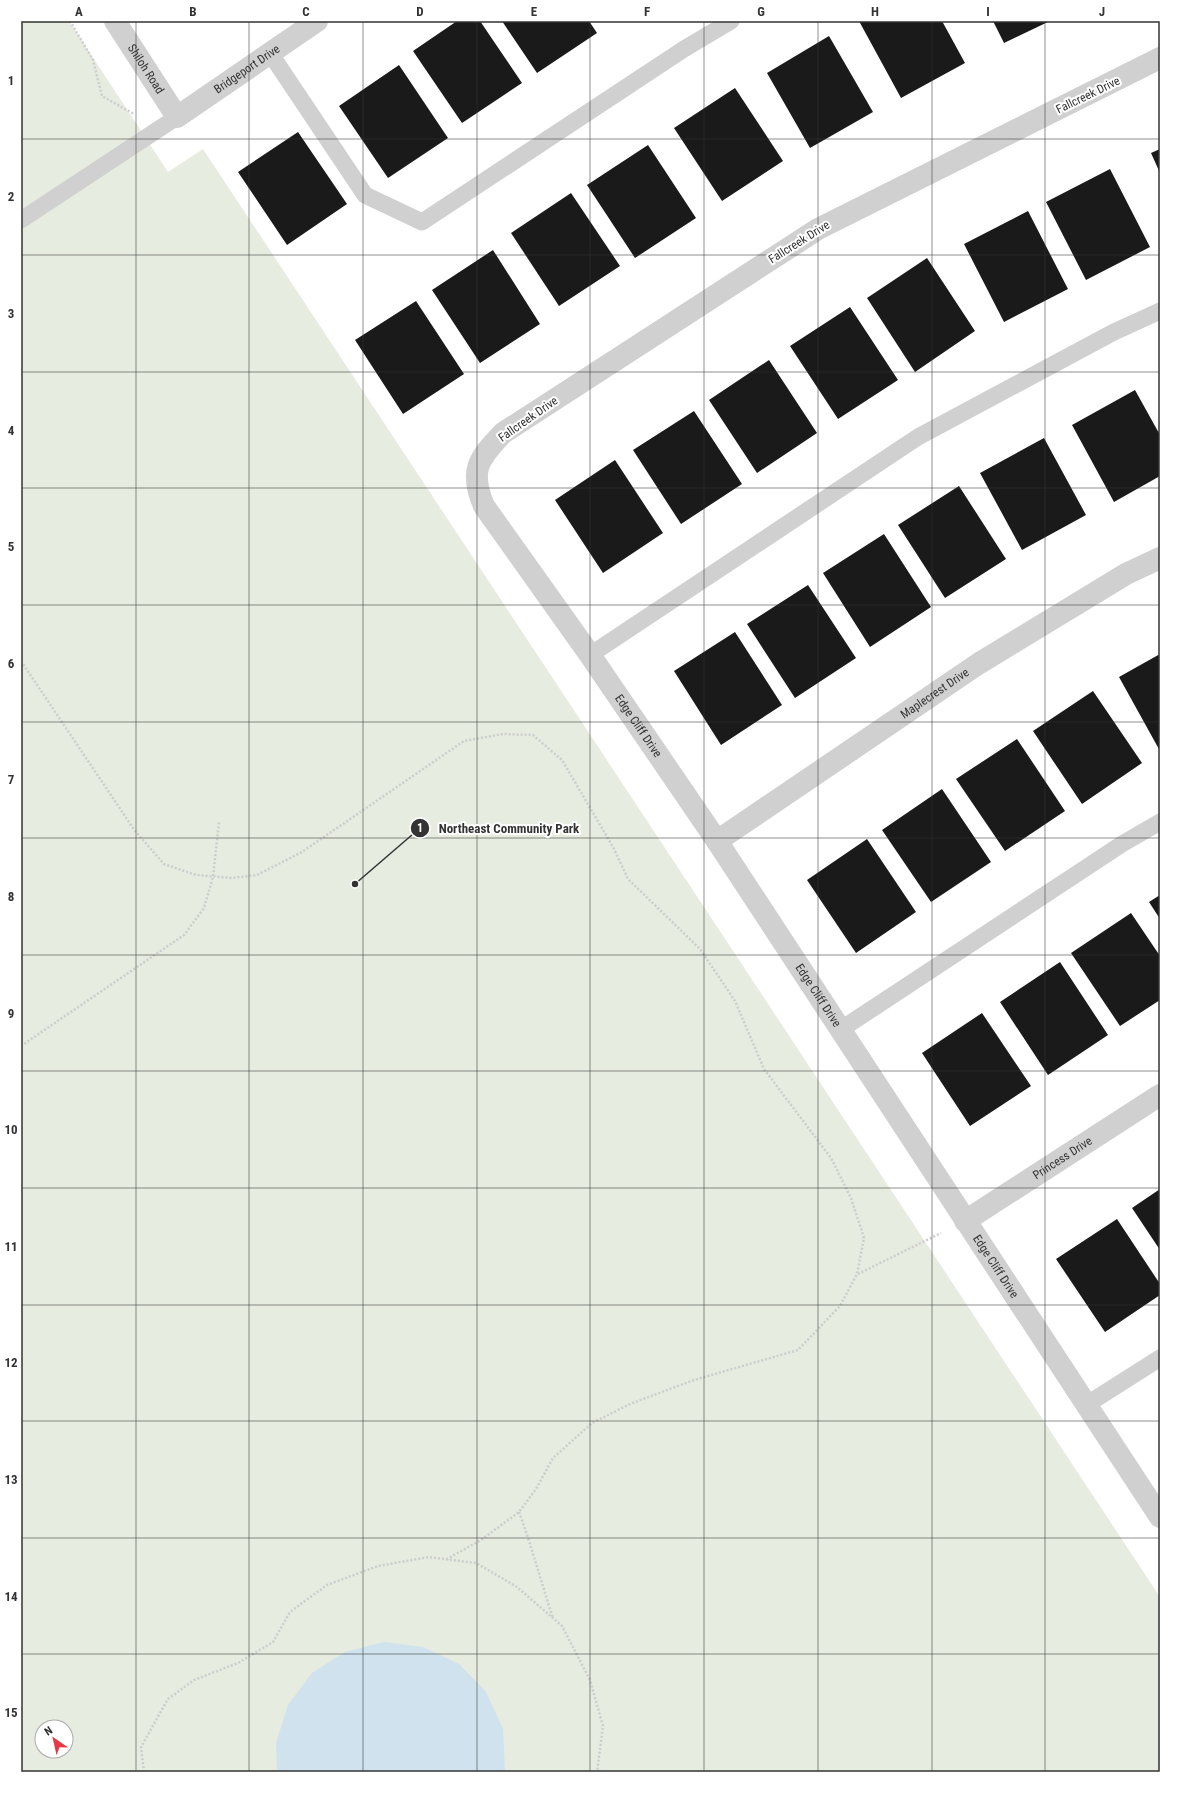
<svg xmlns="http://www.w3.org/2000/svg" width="1181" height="1793" viewBox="0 0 1181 1793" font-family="'Roboto Condensed',sans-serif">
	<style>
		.green { fill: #e6ecdf; fill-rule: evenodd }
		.water { fill: #cfe2ee }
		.building { fill: #1a1a1a }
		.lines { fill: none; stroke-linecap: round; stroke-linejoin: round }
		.path { stroke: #cdcdcd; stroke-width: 2.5; stroke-dasharray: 2 2; stroke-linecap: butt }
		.lane { stroke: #d0d0d0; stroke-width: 17 }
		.street { stroke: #d0d0d0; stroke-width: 22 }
		.grid { fill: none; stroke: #333; stroke-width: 1; stroke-opacity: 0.55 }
		.labels { text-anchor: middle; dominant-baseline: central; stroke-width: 4; stroke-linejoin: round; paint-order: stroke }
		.street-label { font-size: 12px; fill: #333; stroke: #fff }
		.leader { fill: none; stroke: #333; stroke-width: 1.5 }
		.callout-dot { fill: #333; stroke: #fff; stroke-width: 1.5 }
		.mark-label { font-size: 12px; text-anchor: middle; font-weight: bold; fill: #fff }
		.callout-label { font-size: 13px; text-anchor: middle; font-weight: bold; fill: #333; stroke: #fff; stroke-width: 4; stroke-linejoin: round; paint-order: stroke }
		.neatline { fill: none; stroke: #333; stroke-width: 1.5 }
		.grid-label { font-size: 13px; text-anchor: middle; font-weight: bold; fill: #333 }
	</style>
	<rect width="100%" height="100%" fill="#fff"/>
	<path class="green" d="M21,21H69L168,172L203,149L1160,1597V1772H21ZM42,1727H66V1751H42Z"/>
	<path class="water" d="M384,1642L423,1647L459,1664L486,1692L503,1729L505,1772H277L276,1743L288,1705L312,1673L345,1652Z"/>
	<path class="building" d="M457,21H480L522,83L462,123L413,51Z
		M502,21H589L597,33L537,73Z
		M859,21H942L965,63L901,98Z
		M993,21H1050L1004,43Z
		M829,36L873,112L810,148L767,73Z
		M399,65L448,138L388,178L339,106Z
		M735,88L783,161L722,201L674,128Z
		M298,132L347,204L287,245L238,172Z
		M648,145L696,218L635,258L587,185Z
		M1160,149V173L1151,153Z
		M1110,169L1150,247L1086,280L1046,202Z
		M571,193L620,266L559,306L511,233Z
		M1028,211L1068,289L1004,322L964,244Z
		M493,250L540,324L480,363L432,290Z
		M927,258L975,331L915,372L867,298Z
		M416,301L464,374L403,414L355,340Z
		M850,307L898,380L838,419L790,346Z
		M769,360L817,433L757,473L709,400Z
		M1135,390L1160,435V476L1114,502L1072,425Z
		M694,411L742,484L681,524L633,450Z
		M1044,438L1086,515L1022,550L980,473Z
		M615,460L663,533L603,573L555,500Z
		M959,486L1006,559L945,598L898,525Z
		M884,534L931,607L870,647L823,573Z
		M808,585L856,658L795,698L747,624Z
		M735,632L782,705L721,745L674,671Z
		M1160,654V751L1119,677Z
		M1093,691L1142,763L1082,804L1033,731Z
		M1017,739L1065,811L1005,851L956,779Z
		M942,789L991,862L931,902L882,830Z
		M867,839L916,912L856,953L807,880Z
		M1160,895V919L1149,902Z
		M1131,913L1160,956V1000L1120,1026L1071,953Z
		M1060,962L1108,1035L1048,1075L1000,1002Z
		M982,1013L1031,1086L970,1126L922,1053Z
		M1160,1189V1250L1132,1208Z
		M1117,1219L1160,1284V1295L1105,1332L1056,1259Z"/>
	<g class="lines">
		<path class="path" d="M70,21L93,60L102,96L134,114
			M21,661L135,831L164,864L196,875L232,878L257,875L302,852L464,741L503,734L533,735L562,760L613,847L628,879L700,949L735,1001L764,1069L831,1158L851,1198L864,1238L857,1274L840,1306L798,1350L694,1380L630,1404L592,1423L553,1458L536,1489L519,1512L481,1540L447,1559
			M21,1046L184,935L204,908L213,877L219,822
			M858,1274L941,1233
			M519,1512C532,1547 541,1582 553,1618
			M144,1772L141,1747L168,1699L194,1680L238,1663L273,1642L290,1612L327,1585L378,1566L429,1557L476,1563L517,1587L562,1626L590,1680L603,1726L597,1772"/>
		<path class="lane" d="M270,53L365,195L422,222L684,49L731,21
			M21,220L177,117
			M590,655L918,437L1114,332L1160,311
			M840,1030L1122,844L1160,822
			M1086,1405L1160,1358"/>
		<g class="street">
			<path id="s1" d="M115,21L177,117L317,21"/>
			<path id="s2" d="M1160,58L818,229L503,433C478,459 469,471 484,506L590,655L717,841L1160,1517"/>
			<path id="s3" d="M717,841L978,664L1126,574L1160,558"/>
			<path id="s4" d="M965,1221L1160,1095"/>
		</g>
	</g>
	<path class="grid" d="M136,21V1772M249,21V1772M363,21V1772M477,21V1772M590,21V1772M704,21V1772M818,21V1772M932,21V1772M1045,21V1772M21,139H1160M21,255H1160M21,372H1160M21,488H1160M21,605H1160M21,722H1160M21,838H1160M21,955H1160M21,1071H1160M21,1188H1160M21,1305H1160M21,1421H1160M21,1538H1160M21,1654H1160"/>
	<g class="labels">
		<g class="street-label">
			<text stroke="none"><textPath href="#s1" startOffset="57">Shiloh Road</textPath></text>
			<text stroke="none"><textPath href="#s1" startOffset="199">Bridgeport Drive</textPath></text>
			<text transform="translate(1088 95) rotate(-26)">Fallcreek Drive</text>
			<text transform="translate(799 242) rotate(-32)">Fallcreek Drive</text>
			<text transform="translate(528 419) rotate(-35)">Fallcreek Drive</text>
			<text stroke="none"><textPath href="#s3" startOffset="263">Maplecrest Drive</textPath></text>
			<text stroke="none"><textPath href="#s2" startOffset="1109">Edge Cliff Drive</textPath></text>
			<text stroke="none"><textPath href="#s2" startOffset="1433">Edge Cliff Drive</textPath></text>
			<text stroke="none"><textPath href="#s4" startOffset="116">Princess Drive</textPath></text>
			<text stroke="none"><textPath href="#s2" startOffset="1757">Edge Cliff Drive</textPath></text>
		</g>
	</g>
	<path class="leader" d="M355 884L420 828"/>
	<g class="callout-dot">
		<circle cx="355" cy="884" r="4"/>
		<circle cx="420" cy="828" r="10"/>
	</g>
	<g class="mark-label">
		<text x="420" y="832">1</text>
	</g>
	<g class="callout-label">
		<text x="509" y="833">Northeast Community Park</text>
	</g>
	<rect width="1181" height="1793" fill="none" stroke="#ffffff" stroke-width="44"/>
	<g transform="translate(54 1739) rotate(326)"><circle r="19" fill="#ffffff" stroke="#adadad"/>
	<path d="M0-3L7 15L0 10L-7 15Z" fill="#e63946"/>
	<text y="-6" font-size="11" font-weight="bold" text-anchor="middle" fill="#333333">N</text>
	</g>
	<rect x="22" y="22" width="1137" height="1749" class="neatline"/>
	<g class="grid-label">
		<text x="79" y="16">A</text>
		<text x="193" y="16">B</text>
		<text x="306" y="16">C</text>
		<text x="420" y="16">D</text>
		<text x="534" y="16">E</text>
		<text x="647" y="16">F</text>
		<text x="761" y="16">G</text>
		<text x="875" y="16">H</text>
		<text x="988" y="16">I</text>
		<text x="1102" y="16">J</text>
		<text x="11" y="85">1</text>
		<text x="11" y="201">2</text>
		<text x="11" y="318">3</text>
		<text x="11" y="435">4</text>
		<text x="11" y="551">5</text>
		<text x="11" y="668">6</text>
		<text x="11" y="784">7</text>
		<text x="11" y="901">8</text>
		<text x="11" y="1018">9</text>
		<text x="11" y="1134">10</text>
		<text x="11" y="1251">11</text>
		<text x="11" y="1367">12</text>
		<text x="11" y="1484">13</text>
		<text x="11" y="1601">14</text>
		<text x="11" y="1717">15</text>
	</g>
</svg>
